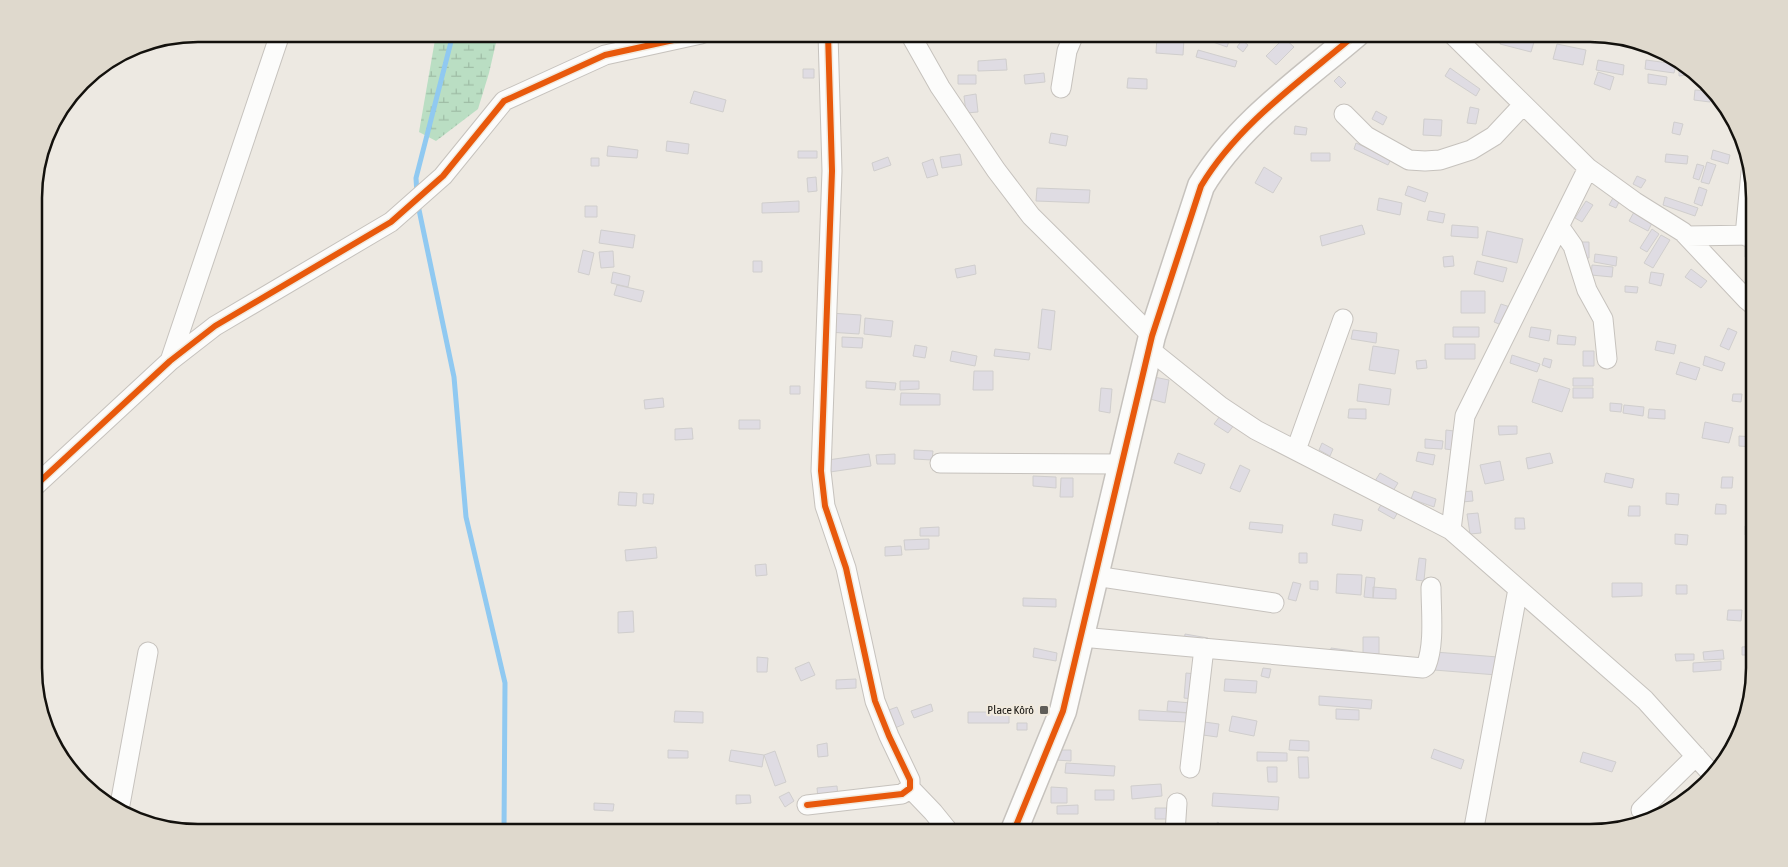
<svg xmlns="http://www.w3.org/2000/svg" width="1788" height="867" viewBox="0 0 1788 867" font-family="'Asap Condensed',sans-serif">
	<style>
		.wetland { fill: url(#wetland-marsh) }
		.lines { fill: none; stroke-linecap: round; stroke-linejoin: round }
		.stream { stroke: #90c9f1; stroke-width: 5 }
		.building { fill: #dfdce3; stroke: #d0cecd }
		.street-casing { stroke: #c6c2bd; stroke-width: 21 }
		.secondary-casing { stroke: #c6c2bd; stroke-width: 29 }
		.street { stroke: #fcfcfb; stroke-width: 19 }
		.secondary { stroke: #fcfcfb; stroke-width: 26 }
		.cycleway-casing { stroke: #f1eade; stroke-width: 9 }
		.cycleway { stroke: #e8590c; stroke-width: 6 }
		.poi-dot { fill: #5f5d58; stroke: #f1eade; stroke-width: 2 }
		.labels { text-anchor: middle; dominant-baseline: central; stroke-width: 4.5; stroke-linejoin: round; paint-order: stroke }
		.poi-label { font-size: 12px; fill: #13110d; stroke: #f1eade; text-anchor: end }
		.rim { fill: none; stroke: #13110d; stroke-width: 2.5 }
	</style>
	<defs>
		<pattern id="wetland-marsh" width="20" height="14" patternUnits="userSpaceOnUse" patternTransform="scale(1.25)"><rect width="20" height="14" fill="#badec3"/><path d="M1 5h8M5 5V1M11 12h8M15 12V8" fill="none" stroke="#9fbda6"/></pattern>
	</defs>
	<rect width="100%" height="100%" fill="#ede9e2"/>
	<path class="wetland" d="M436,34H498L489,73L478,109L436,141L419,132Z"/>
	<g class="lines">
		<path class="stream" d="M417,194L416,178L453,34
			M418,205L454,377L466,517L505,683L504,833"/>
	</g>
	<path class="building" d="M858,34H886L885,42L857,38Z
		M1190,34H1216L1230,38L1227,47Z
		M1503,34L1534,42L1531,52L1500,44Z
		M1157,36L1184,38L1183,55L1156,53Z
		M1284,38L1294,47L1276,65L1266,56Z
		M1242,40L1248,45L1243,52L1237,47Z
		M1557,44L1586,50L1583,65L1553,59Z
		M1198,50L1237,61L1235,67L1196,57Z
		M1006,59L1007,70L978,71V61Z
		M1598,60L1624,65L1623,75L1596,70Z
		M1646,60L1676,64L1674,73L1645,69Z
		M1679,65L1688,73V75L1679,76Z
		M1450,68L1480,89L1476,96L1445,76Z
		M803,69H814V78H803Z
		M1598,72L1614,77L1610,90L1594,84Z
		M1044,73L1045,82L1025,84L1024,75Z
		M1648,74L1667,77L1666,85L1648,83Z
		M958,75H976V84H958Z
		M1339,76L1346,83L1341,88L1334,81Z
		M1128,78L1147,79V89L1127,88Z
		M1695,90L1708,91L1711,94L1710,102L1694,100Z
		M694,91L726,100L723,112L690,103Z
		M976,94L978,112L966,113L964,96Z
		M1470,107L1479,109L1476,124L1467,123Z
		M1376,111L1387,117L1383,125L1372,119Z
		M1424,119L1442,120L1441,136L1423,135Z
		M1674,122L1683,124L1680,135L1672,133Z
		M1295,126L1307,128L1306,135L1294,134Z
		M1051,133L1068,136L1066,146L1049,143Z
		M667,141L689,144L688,154L666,151Z
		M1356,143L1391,159L1388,165L1354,149Z
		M608,146L638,150L637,158L607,156Z
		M1713,150L1730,155L1728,164L1711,159Z
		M798,151H817V158H798Z
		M1311,153H1330V161H1311Z
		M960,154L962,165L942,168L940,157Z
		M1666,154L1688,156L1687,164L1665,162Z
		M888,157L891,165L874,171L872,163Z
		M591,158H599V166H591Z
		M933,159L938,175L927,178L922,163Z
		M1707,162L1716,165L1709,184L1701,182Z
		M1697,164L1704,166L1699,180L1693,178Z
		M1264,167L1282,178L1273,193L1255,183Z
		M1637,176L1646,180L1641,188L1633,184Z
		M816,177L817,191L808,192L807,178Z
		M1408,186L1428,193L1425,202L1405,195Z
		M1699,187L1707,190L1702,206L1694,203Z
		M1037,188L1090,190L1089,203L1036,201Z
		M1665,197L1698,208L1695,216L1663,205Z
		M1379,198L1402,203L1400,215L1377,210Z
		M1613,198L1619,202L1616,208L1609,205Z
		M799,201V212L762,213V203Z
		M1586,201L1593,205L1582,222L1575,218Z
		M585,206H597V217H585Z
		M1429,211L1445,214L1443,223L1427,220Z
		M1634,212L1652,223L1648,231L1629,221Z
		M1362,225L1365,234L1322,246L1320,236Z
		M1452,225L1478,227V238L1451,236Z
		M1652,229L1659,234L1647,252L1640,248Z
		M601,230L635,235L633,248L599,243Z
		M1487,231L1523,239L1517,263L1482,255Z
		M1661,235L1670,240L1653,268L1644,263Z
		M1580,242H1589V258H1580Z
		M1745,244H1753V257H1745Z
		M583,250L594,253L589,275L578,272Z
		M613,251L614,267L601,268L599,252Z
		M1595,254L1617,257L1616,266L1594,262Z
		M1453,256L1454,266L1444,267L1443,257Z
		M753,261H762V272H753Z
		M1477,261L1507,268L1503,282L1474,274Z
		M975,265L976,274L957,278L955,269Z
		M1592,265L1613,267L1612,277L1591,275Z
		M1691,269L1707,281L1701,288L1685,277Z
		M613,272L630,276L628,287L611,283Z
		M1651,272L1664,274L1661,286L1649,283Z
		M617,285L644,291L641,302L614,295Z
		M1625,286L1638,287L1637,293L1625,292Z
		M1461,291H1485V313H1461Z
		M1501,304L1510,307L1504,326L1494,322Z
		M1042,309L1055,311L1051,350L1038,348Z
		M830,313L861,315L859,334L828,332Z
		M865,318L893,321L891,337L864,334Z
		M1453,327H1479V337H1453Z
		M1531,327L1551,330L1549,341L1529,337Z
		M1728,328L1737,332L1729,350L1720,346Z
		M1353,330L1377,333L1376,343L1351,339Z
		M1558,335L1576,337L1575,345L1557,344Z
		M842,337L863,338L862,348L842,347Z
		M1657,341L1676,345L1674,354L1655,350Z
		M1445,344H1475V359H1445Z
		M915,345L927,347L925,358L913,356Z
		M1373,346L1399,350L1395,374L1369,370Z
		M995,349L1030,353L1029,360L994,356Z
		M952,351L977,356L975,366L950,361Z
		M1583,351H1594V366H1583Z
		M1512,355L1540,364L1537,372L1510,363Z
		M1705,356L1725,363L1722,371L1703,365Z
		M1544,358L1552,360L1550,368L1542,365Z
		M1426,360L1427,368L1417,369L1416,361Z
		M1680,362L1700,368L1696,380L1676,374Z
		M974,371H993V390H973Z
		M1154,377L1169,380L1165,403L1150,399Z
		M1573,378H1593V386H1573Z
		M1539,379L1570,389L1562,412L1532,402Z
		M866,381L896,383L895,390L866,388Z
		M900,381H919V389L900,390Z
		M1359,384L1391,389L1389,405L1357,401Z
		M790,386H800V394H790Z
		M1101,388L1112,389L1110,413L1099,411Z
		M1573,388H1593V398H1573Z
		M901,393L940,394V405H900Z
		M1733,394H1742L1741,402L1732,401Z
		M663,398L664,407L645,409L644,400Z
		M1610,403L1622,404L1621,412L1610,411Z
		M1624,405L1644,407L1643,416L1623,413Z
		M1349,409H1366V419L1348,418Z
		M1649,409L1665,410V419L1648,418Z
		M1220,416L1234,425L1228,433L1214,424Z
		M739,420H760V429H739Z
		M1705,422L1733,428L1729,443L1702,438Z
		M1498,426H1517V434L1499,435Z
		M692,428L693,439L675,440V429Z
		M1446,430L1454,431L1453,450L1445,449Z
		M1739,436L1754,437V447L1739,446Z
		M1425,439L1443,441L1442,449L1425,448Z
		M1322,443L1333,449L1330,456L1319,450Z
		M914,450L933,451L932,460L914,459Z
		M1418,452L1435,455L1433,465L1416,461Z
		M1178,453L1205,464L1201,474L1174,463Z
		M1550,453L1553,463L1528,469L1526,458Z
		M869,454L871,466L830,472L828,460Z
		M895,454V464H877L876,455Z
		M1500,461L1504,480L1485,484L1480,465Z
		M1240,465L1250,470L1240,492L1230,488Z
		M1380,473L1398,483L1393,491L1375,481Z
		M1606,473L1634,479L1632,488L1604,482Z
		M1033,476L1056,477V488L1033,486Z
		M1722,477H1733L1732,488H1721Z
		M1061,478H1073V497H1060Z
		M1414,491L1436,499L1434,507L1411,499Z
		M1472,491L1473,501L1462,502L1461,492Z
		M619,492L637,493L636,506L618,505Z
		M1666,493L1679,494L1678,505L1666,504Z
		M643,494H654L653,504L643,503Z
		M1383,501L1399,510L1394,519L1378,510Z
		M1716,504L1726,505V514H1715Z
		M1629,506H1640V516H1628Z
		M1478,513L1481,533L1470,534L1467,514Z
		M1334,514L1363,520L1361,531L1332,525Z
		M1515,518H1524L1525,529H1515Z
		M1250,522L1283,525L1282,533L1249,529Z
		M1745,526H1754V535H1745Z
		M939,527V536H920V528Z
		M1675,534L1688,535L1687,545L1675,544Z
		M929,539V549L905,550L904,540Z
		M901,546L902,555L885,556V547Z
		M656,547L657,558L626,561L625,550Z
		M1299,553H1307V563H1299Z
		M1419,558L1426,559L1424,581L1416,580Z
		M766,564L767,575L756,576L755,565Z
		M1337,574L1362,575L1361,595L1336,593Z
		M1366,577L1375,578L1373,598L1364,597Z
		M1310,581H1318V590L1310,589Z
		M1293,582L1301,584L1296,601L1288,599Z
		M1612,583H1642V596L1612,597Z
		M1676,585H1687V594H1676Z
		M1373,587L1396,589V599L1373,598Z
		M1023,598L1056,599V607L1023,606Z
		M1728,610H1742L1741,621L1727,620Z
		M633,611L634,632L618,633V612Z
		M1185,634L1208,638L1206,645L1184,642Z
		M1363,637H1379V654L1363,653Z
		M1754,646V655H1742V647Z
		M1034,648L1057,653L1056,661L1033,657Z
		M1331,648L1353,651L1352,659L1330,656Z
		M1723,650L1724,659L1704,660L1703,652Z
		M1435,652L1498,657L1497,675L1434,670Z
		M1675,654H1694V660L1676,661Z
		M757,657L768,658L767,672H757Z
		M1721,661V670L1693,672V663Z
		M809,662L815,675L801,681L795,668Z
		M1263,668L1271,669L1269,678L1261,676Z
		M1186,673L1196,674L1193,699L1184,698Z
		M856,679V688L836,689V680Z
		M1225,679L1257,681L1256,693L1224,691Z
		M1319,696L1372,700L1371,709L1319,705Z
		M1168,701L1191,703L1190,713L1167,711Z
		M931,704L933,711L914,718L911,711Z
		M897,707L904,724L893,729L886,711Z
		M1336,709L1359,710V720L1336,719Z
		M1139,710L1188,713V722L1139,720Z
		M675,711L703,712V723L674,722Z
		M968,712H1009V723H968Z
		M1232,716L1257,721L1254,736L1229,731Z
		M1197,721L1219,724L1217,737L1196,734Z
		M1017,723H1027V730H1017Z
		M1290,740L1309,741V751L1289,750Z
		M827,743L828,756L818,757L817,745Z
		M1434,749L1464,760L1461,769L1431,758Z
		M668,750L688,751V758H668Z
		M731,750L764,755L762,767L729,761Z
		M1057,750H1071V761L1056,760Z
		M775,751L786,782L775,786L764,755Z
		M1257,752L1287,753V761H1257Z
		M1583,752L1616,762L1612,772L1580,762Z
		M1298,757H1308L1309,778H1299Z
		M1066,763L1115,766L1114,776L1065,773Z
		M1267,767H1277V782H1268Z
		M1161,784L1162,796L1132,799L1131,786Z
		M837,786L838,797L818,798L817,788Z
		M1051,787L1067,788V803H1051Z
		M1095,790H1114V800H1095Z
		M789,792L794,801L785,807L779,797Z
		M1213,793L1279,797L1278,810L1212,806Z
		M736,795H750L751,803L736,804Z
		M594,803L614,804L613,811L594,810Z
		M1078,805V814H1057V806Z
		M1155,808H1167V819H1155Z
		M1218,822L1221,826L1215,831L1212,827Z
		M1212,827L1216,833H1204L1203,832Z"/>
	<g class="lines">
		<defs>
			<path id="street" d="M910,34L940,87L996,170L1031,216L1152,336
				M1452,34L1588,168L1635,202L1683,232L1747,300L1753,305
				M1061,88L1067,51L1074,34
				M1344,114L1366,136L1409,160L1425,161L1440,160L1471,150L1494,136L1523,105
				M1559,226L1573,246L1587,290L1603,319L1607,359
				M1687,236L1753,235
				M1745,236L1751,172
				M1149,349L1220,406L1256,430L1451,530L1645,700L1710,772
				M170,361L280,34
				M1296,450L1343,319
				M940,463L1122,464
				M35,486L170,361L215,326L391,222L443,176L504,101L605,55L701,34
				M1451,530L1465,416L1588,168
				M1095,576L1274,603
				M1081,637L1423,668L1426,666C1435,644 1431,611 1431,587
				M1190,768L1204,648
				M910,788L933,812L950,833
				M807,805L902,794L910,788V780L889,736L875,701L846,568L825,506L821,471L832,171L828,34
				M119,810L148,652
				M1641,810L1696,756
				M1175,833L1177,803
				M1473,833L1518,589"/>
			<path id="secondary" d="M1013,833L1063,711L1152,336L1201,186C1238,124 1302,80 1356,34"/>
		</defs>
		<use href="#street" class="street-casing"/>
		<use href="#secondary" class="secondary-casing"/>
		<use href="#street" class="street"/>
		<use href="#secondary" class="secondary"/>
		<defs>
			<path id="cycleway" d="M35,486L170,361L215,326L391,222L443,176L504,101L605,55L701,34
				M807,805L902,794L910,788V780L889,736L875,701L846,568L825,506L821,471L832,171L828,34
				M1013,833L1063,711L1152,336L1201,186C1238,124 1302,80 1356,34"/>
		</defs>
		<use href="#cycleway" class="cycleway-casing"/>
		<use href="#cycleway" class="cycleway"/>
	</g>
	<rect class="poi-dot" x="1039" y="705" width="10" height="10" rx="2.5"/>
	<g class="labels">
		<g class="poi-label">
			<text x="1034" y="710">Place Kôrô</text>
		</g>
	</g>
	<path d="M0 0H1788V867H0ZM198 42H1590A156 156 0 0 1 1746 198V668A156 156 0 0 1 1590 824H198A156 156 0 0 1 42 668V198A156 156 0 0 1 198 42Z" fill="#dfd9cd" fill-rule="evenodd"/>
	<path class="rim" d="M198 42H1590A156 156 0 0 1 1746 198V668A156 156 0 0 1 1590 824H198A156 156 0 0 1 42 668V198A156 156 0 0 1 198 42Z"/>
</svg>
